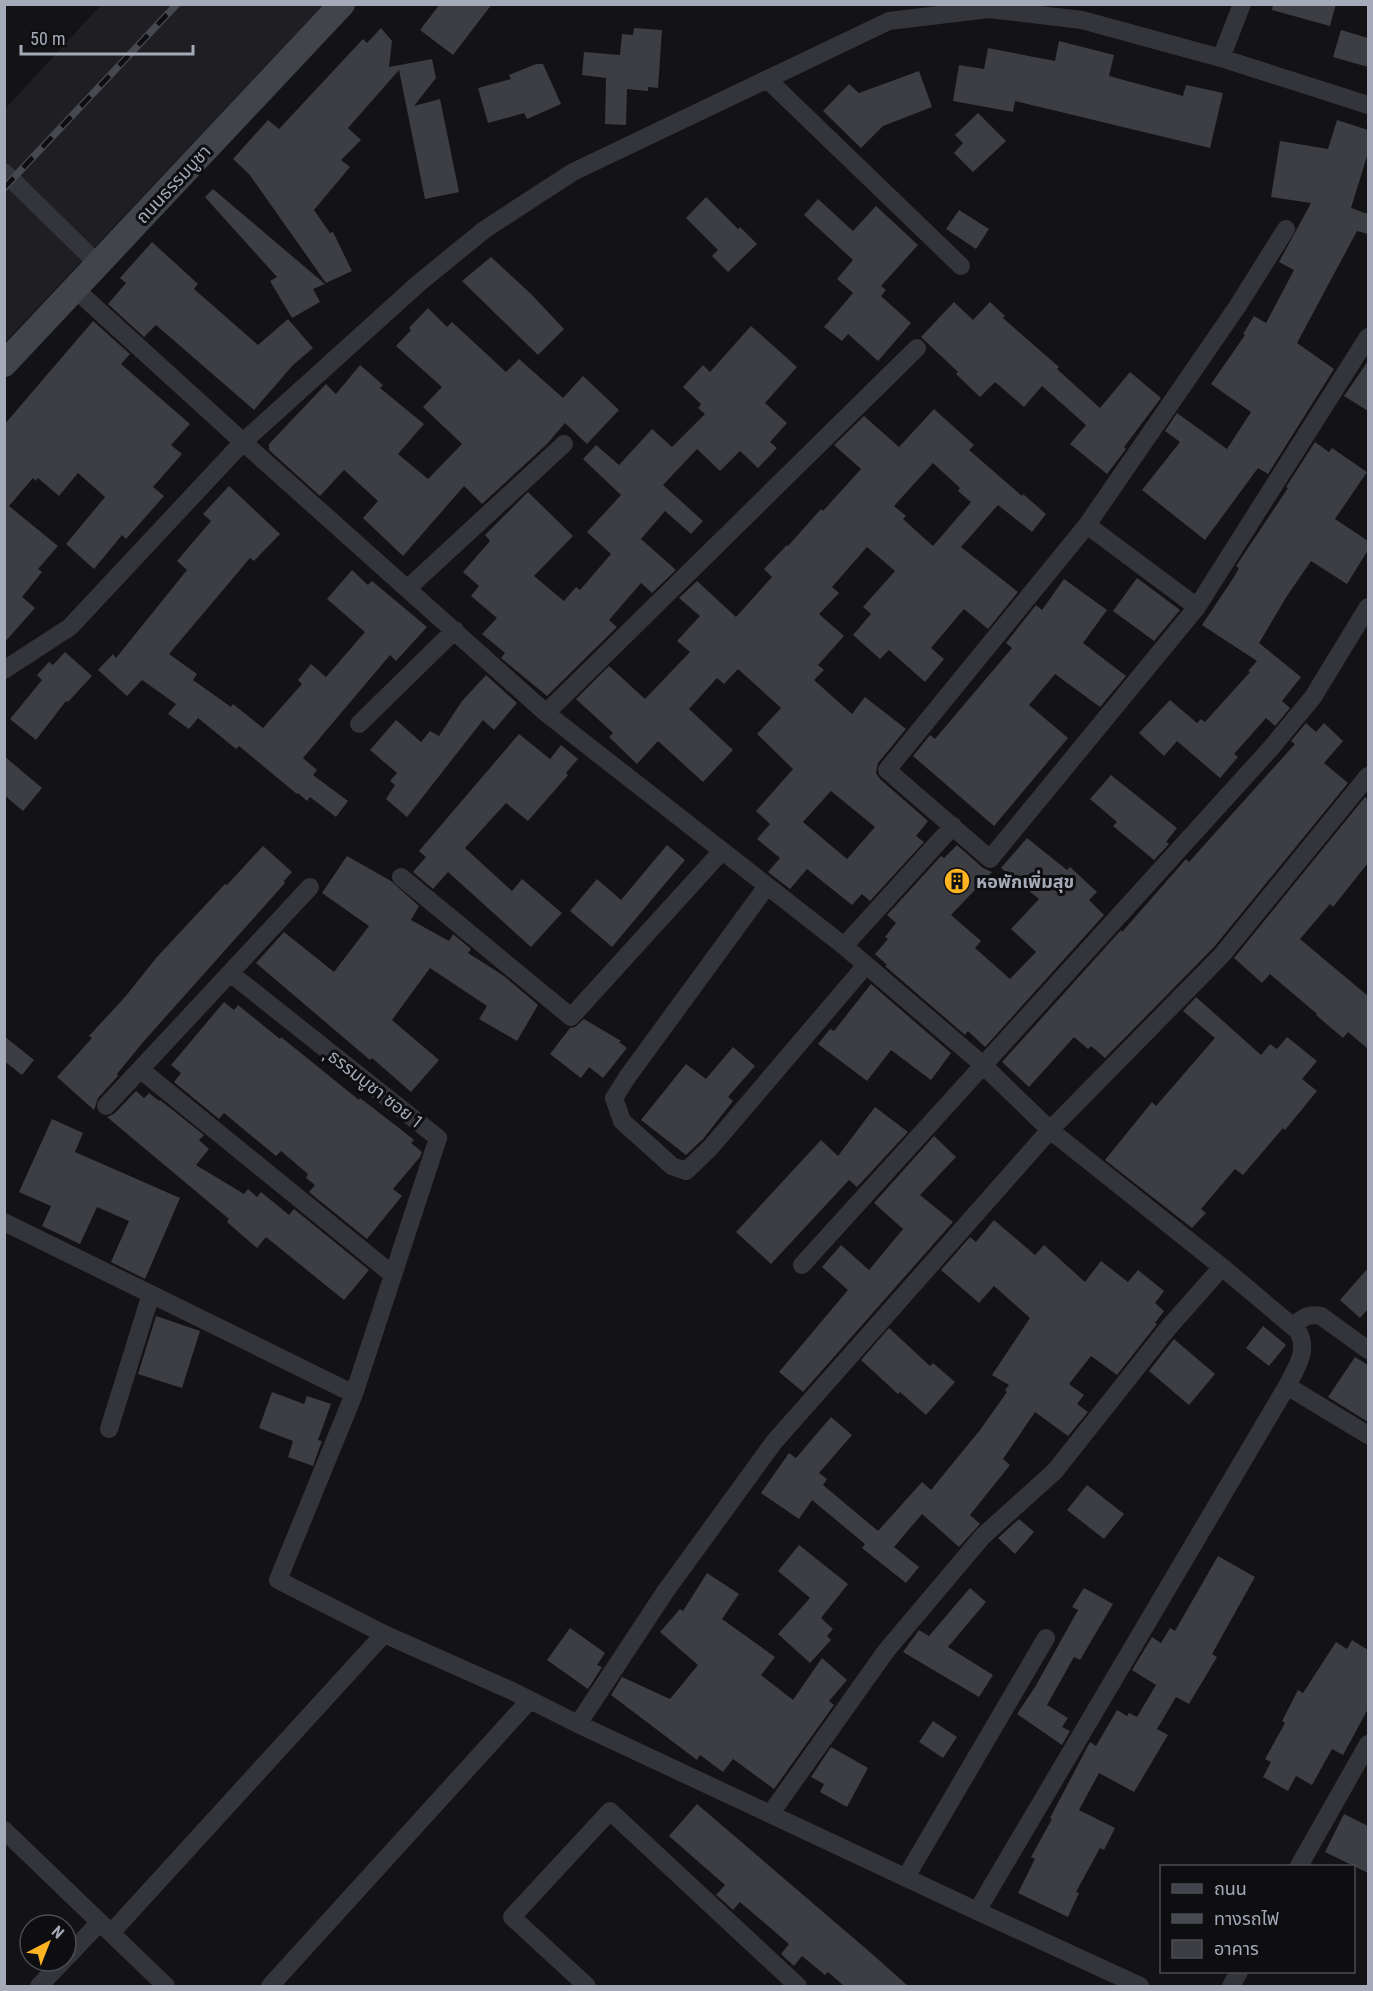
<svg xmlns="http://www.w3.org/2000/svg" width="1373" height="1991" viewBox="0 0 1373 1991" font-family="'Roboto Condensed','Noto Sans Thai',sans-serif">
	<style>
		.built { fill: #1f1f23 }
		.building { fill: #3d3e43; fill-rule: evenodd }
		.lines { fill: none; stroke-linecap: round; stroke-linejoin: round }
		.street { stroke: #34353b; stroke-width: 18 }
		.secondary { stroke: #42444b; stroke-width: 26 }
		.rail-casing { stroke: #474950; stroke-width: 7 }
		.rail { stroke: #0e0e10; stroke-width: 4.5; stroke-dasharray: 14; stroke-linecap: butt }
		.labels { text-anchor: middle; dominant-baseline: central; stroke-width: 6; stroke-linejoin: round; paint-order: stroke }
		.street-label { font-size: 18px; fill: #a4aab7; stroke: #0e0e10 }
		.poi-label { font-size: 18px; font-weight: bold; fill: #a4aab7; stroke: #0e0e10; text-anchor: start }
	</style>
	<rect width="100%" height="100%" fill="#131315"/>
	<path class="built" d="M101,5H323L5,342L4,110Z"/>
	<path class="building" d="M440,4H492L453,55L420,30Z
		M1273,4H1336L1330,26L1272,10Z
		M381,28L392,41L389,67L432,59L436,78L414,106L440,99L459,192L425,199L399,70L348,128L361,140L341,160L350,167L314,210L330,233L333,232L352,271L326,283L249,174L233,159L268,120L279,129L363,39L367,43Z
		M634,28L662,30L658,88L648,87V91L627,89L626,125L605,124L606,78L582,75L584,52L620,55L622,34L633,35Z
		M1341,30L1368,38V67L1333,57Z
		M1059,41L1114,55L1109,76L1183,96L1186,85L1223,93L1210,148L1015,101L1013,112L953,101L959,65L984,69L988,48L1055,61Z
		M536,64H543L561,104L527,119L524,113L488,123L478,88L511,79L509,75Z
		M919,71L932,107L883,126L861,148L823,111L849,84L859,93Z
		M978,113L1006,141L973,172L954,153L963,143L955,135Z
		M1337,120L1368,130V153L1351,208L1368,214V234L1357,231L1297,343L1334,369L1268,474L1258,468L1205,540L1142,490L1180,442L1165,431L1177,413L1227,449L1251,412L1211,384L1245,335L1243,334L1254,316L1266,323L1294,270L1279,262L1311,203L1271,197L1280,141L1328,149Z
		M213,189L325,284L313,289L320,302L292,318L270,281L277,277L205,197Z
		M706,197L738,229L740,227L757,244L728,272L712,256L718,250L686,218Z
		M818,199L853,231L876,206L918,245L881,286L886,290L881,296L911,323L878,361L848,334L842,341L824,327L853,293L837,279L853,260L804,215Z
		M959,210L989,229L976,249L946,229Z
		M152,242L198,284L194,289L258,345L288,319L313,348L293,365L254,410L156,325L144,337L108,304L126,283L120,278Z
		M491,257L531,294L564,329L538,355L462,281Z
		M954,302L973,320L990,302L1005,316L1003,318L1059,367L1057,369L1100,408L1130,372L1161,398L1124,447L1126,449L1107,474L1070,444L1086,425L1042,386L1024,407L995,382L980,397L956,374L958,372L921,337Z
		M428,308L447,327L452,322L506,372L519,359L563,398L583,376L619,410L587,444L565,423L547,444L482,504L464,486L403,556L363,518L378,501L344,470L320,496L269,450V444L326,384L336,394L360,365L383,385L380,388L424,424L398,454L428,479L462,444L423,407L442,387L396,346L411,330L409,328Z
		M93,321L130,354L121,364L190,424L171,445L182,454L153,487L164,496L126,539L122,535L94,569L66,544L105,497L78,473L59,496L38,478L35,481L33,478L9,506L58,546L38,569L42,572L22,597L35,608L4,643V425Z
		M751,326L797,367L765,403L787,423L770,442L777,448L758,468L740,451L720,471L697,449L663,485L703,521L691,534L665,511L641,539L676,570L652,593L641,583L609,620L617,627L547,696L501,658L505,653L482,634L497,618L471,596L479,586L463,572L490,541L485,535L528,492L573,536L534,576L564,601L576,587L580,590L611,554L587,532L621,495L583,459L596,445L619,465L652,429L672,447L705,414L698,408L701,404L683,387L703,365L710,372Z
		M1368,361V411L1344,396Z
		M934,409L974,445L969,450L1022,496L1023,494L1046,514L1032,532L998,505L961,547L1018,592L988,629L964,609L931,648L944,659L925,682L889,650L880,659L853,635L871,614L863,607L895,571L867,547L832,587L839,593L819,614L844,636L818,665L824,670L814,680L852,714L865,697L906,729L878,763L876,773L880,779L928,821L916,836L924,842L870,901L862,894L852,905L807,869L790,889L768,872L780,858L757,839L770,824L756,811L793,769L757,734L781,708L738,669L724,684L717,678L689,709L733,750L703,782L658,741L637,764L609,737L613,733L576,699L609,666L645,699L690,652L677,641L700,616L679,598L697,581L736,617L772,577L764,569L787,545L788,546L821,509L823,511L861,469L834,445L864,416L899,447ZM933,463L960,488L958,491L971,502L933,546L903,519L906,516L894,506ZM831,791L875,827L847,859L803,822Z
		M1315,442L1329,452L1332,448L1367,472L1335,519L1368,541V550L1347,584L1311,561L1287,596L1259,643L1301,677L1282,701L1290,708L1275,726L1266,718L1234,754L1238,757L1220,778L1177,741L1164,756L1139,733L1170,700L1197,723L1201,719L1205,722L1250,672L1248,671L1257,661L1202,625L1234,577L1239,568L1236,566L1288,488L1286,487Z
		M229,486L280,534L254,561L250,558L169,654L197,674L193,680L231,707L233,704L263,728L302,684L298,680L311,664L326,677L365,632L327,599L352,570L368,585L372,581L427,627L396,661L390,655L303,758L317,770L313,775L348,801L336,817L310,797L307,801L298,793L297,794L239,746L236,749L198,718L189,729L168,714L176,704L142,680L127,696L98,670L113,654L116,658L187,570L177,561L211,521L203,514Z
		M1137,578L1180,610L1154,641L1113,611Z
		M1064,579L1107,610L1083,643L1126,676L1100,707L1055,674L1029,705L1068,738L994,826L913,756L930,735L935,739L1012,648L1006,643L1036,605L1042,610Z
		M65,652L92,676L68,702L66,701L36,740L10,719L42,680L37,675L49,662L53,665Z
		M486,675L517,703L494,730L483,720L407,817L386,799L395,785L390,781L397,773L370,750L396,720L421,742L430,731L439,736L462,701Z
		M1306,723L1316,732L1324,723L1343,741L1324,763L1348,783L1214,947L1105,1058L1091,1046L1088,1049L1074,1037L1029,1087L1002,1062L1121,930L1122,932L1186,859L1189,862L1295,744L1291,741Z
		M519,734L550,759L561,745L578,759L566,773L568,775L528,821L506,803L465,848L512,891L522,879L562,913L531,947L448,872L433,889L413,872L426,857L419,851Z
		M4,756L42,788L23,811L4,795Z
		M1111,775L1177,828L1166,842L1169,844L1154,860L1113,826L1117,822L1090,799Z
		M1365,797L1368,799V863L1333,907L1330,904L1300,939L1368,996V1049L1348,1032L1343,1038L1316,1015L1317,1014L1270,974L1262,983L1234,958Z
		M1027,838L1067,870L1070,867L1097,892L1089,900L1104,915L985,1047L968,1031L965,1035L885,966L887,965L875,954L888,939L885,937L896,923L887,915L941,856L944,858L957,845L983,868L992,872L951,915L981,941L975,948L1010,979L1036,952L1011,929L1039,899L1001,868Z
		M667,845L685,860L612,947L570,911L597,879L621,900Z
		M263,846L292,872L284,881L285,883L144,1041L117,1074L118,1076L98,1098L94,1110L57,1077L92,1038L89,1036L125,997L157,957L225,884L227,885Z
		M347,856L391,881L419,906L411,920L449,941L453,934L471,949L468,953L504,976L538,1005L517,1041L479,1019L487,1006L430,968L392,1020L439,1060L411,1092L372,1058L370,1060L256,963L284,932L334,972L369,926L322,893Z
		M871,984L951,1053L931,1080L891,1050L867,1081L818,1044L830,1029L834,1031Z
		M1196,997L1261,1055L1270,1044L1277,1049L1287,1037L1317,1061L1302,1079L1317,1091L1285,1130L1283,1128L1243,1175L1235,1169L1201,1209L1206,1213L1192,1228L1105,1160L1152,1102L1156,1106L1215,1038L1183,1011Z
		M224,1002L234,1010L238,1005L280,1039L281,1037L359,1100L360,1098L399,1128L414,1140L411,1143L422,1152L420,1157L393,1189L402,1196L367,1239L309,1192L315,1185L306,1178L308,1174L281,1151L276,1156L224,1113L219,1119L174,1082L181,1073L171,1065Z
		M584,1019L621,1041L619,1042L627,1048L603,1078L589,1067L581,1078L550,1054L570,1028L575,1027Z
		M4,1036L34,1060L22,1075L4,1061Z
		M733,1047L755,1066L728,1097L733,1101L703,1139L686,1155L641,1120L686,1064L706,1079Z
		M136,1091L144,1098L149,1093L159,1101L160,1100L204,1135L199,1140L209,1149L196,1165L244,1194L248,1189L257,1197L261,1192L289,1215L294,1209L369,1270L344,1300L266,1237L257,1248L227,1222L229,1219L107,1117L114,1114Z
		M875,1107L908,1132L857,1187L849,1180L771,1264L736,1232L821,1140L838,1156Z
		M52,1119L83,1133L75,1152L180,1198L145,1279L111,1262L129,1221L97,1207L80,1244L42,1226L51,1206L19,1192Z
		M934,1136L956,1157L920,1195L953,1222L803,1392L779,1372L848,1290L822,1267L841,1245L869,1270L903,1229L874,1203Z
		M994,1220L1035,1255L1044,1245L1085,1282L1101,1261L1128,1282L1138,1270L1164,1291L1155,1303L1164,1311L1155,1323L1157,1324L1117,1375L1091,1356L1069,1384L1084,1395L1077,1404L1088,1412L1068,1436L1035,1412L1003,1459L1010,1465L970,1515L980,1524L959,1547L922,1514L894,1547L919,1567L906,1583L862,1548L865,1544L812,1500L799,1519L761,1493L789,1453L796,1458L831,1417L852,1435L819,1473L827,1479L823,1485L878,1531L922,1482L931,1490L980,1430L1007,1392L1005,1390L1009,1385L992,1375L1030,1318L994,1286L979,1303L941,1270L970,1237L976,1242Z
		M1368,1268V1309L1360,1318L1340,1300Z
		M156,1316L200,1331L182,1388L138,1374Z
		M1263,1326L1286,1345L1269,1366L1246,1348Z
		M889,1328L930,1366L933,1363L955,1382L926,1415L900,1392L898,1394L861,1360Z
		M1174,1339L1215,1374L1189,1405L1149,1371Z
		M1355,1357L1368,1365V1422L1328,1397Z
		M272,1392L304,1404L307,1396L331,1404L318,1440L322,1441L313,1466L288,1457L293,1441L259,1428Z
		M1087,1485L1124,1514L1104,1539L1067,1510Z
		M1019,1519L1034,1532L1015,1554L998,1538Z
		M799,1545L848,1584L821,1618L833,1629L827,1636L831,1640L810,1663L778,1634L810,1598L778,1571Z
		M1218,1556L1255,1577L1212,1654L1217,1657L1189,1704L1176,1697L1157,1729L1168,1735L1134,1792L1099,1773L1079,1810L1115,1828L1104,1850L1100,1848L1076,1892L1079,1893L1068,1917L1018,1893L1035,1859L1031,1857L1052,1819L1050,1818L1090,1742L1096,1746L1117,1710L1127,1716L1129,1713L1137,1717L1156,1685L1132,1670L1152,1637L1161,1643L1170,1628L1175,1631Z
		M707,1573L739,1594L722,1619L775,1657L761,1675L793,1700L822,1658L847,1680L829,1701L834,1705L774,1789L733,1759L723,1772L700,1755L697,1760L611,1695L622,1677L670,1699L698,1665L660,1632L680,1609L683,1611Z
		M970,1588L986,1602L948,1647L993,1675L979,1697L903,1652L919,1630L929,1636Z
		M1084,1588L1113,1604L1080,1660L1074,1657L1047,1705L1068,1718L1062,1727L1070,1731L1062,1745L1017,1714L1035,1687L1078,1610L1072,1607Z
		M570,1628L605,1653L597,1665L602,1667L588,1689L547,1660Z
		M1352,1640L1368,1650V1709L1343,1755L1332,1749L1312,1785L1296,1776L1288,1791L1263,1777L1271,1762L1265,1759L1285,1723L1282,1721L1298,1690L1303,1693L1336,1642L1347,1649Z
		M933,1721L957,1737L943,1758L919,1742Z
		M831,1747L868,1768L847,1807L820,1792L824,1784L811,1777Z
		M697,1804L871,1953L908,1986H844L828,1972L825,1975L802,1956L794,1966L781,1954L789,1944L740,1902L733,1910L721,1899L716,1895L725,1885L669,1836Z
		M1344,1814L1368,1826V1873L1325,1852Z"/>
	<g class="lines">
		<path class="street" d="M1221,58L1242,4
			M767,79L961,266
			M4,172L98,264
			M1286,229L1237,307L1087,525L887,770L990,859L1197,607L1368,337
			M75,289L243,442L546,713L844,946L983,1065L1050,1130L1222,1267L1298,1331C1309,1351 1296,1368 1287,1386L977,1911L1140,1986
			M1087,525L1197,607
			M408,588L564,444
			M4,670L70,627L243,442L419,283L484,230L573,172L889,21L989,9L1082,20L1221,58L1368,105
			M546,713L917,348
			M359,724L455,630
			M401,877L571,1017L722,851
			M767,886L628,1076L614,1098L622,1121L672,1166L686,1171L711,1147L866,965
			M844,946L953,826
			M230,973L438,1138L354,1394
			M141,1070L393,1275
			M106,1106L310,887
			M4,1222L354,1394L278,1580L384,1634L510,1690L578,1724L977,1911
			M802,1265L1271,748L1313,697L1368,607
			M1293,1326C1303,1318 1308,1313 1321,1316L1368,1350
			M1287,1386L1368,1435
			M109,1429L151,1294
			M578,1724L665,1592L774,1442L1050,1130L1222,955L1368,776
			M771,1813L886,1651L983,1536L1055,1471L1169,1327L1222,1267
			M4,1830L166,1986
			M1299,1866L1368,1744
			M906,1877L1046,1638
			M111,1933L384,1634
			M66,1958L100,1922
			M39,1986L63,1961
			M270,1986L530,1700
			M587,1986L512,1917L610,1811L798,1986
			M1231,1986L1239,1972"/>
		<path class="secondary" d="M4,364L342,4"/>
		<defs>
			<path id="rail" d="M4,188L177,4"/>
		</defs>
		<use href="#rail" class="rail-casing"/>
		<use href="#rail" class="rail"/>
	</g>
	<defs>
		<symbol id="building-disc" viewBox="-11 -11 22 22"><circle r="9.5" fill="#ffb422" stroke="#0e0e10"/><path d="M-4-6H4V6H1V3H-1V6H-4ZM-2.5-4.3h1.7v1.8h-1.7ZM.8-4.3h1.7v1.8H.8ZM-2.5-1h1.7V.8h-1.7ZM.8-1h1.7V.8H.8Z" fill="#111"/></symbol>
	</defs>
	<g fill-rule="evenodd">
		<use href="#building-disc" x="942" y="866" width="30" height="30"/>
	</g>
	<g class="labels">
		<g class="street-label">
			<text transform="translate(173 184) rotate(-47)">ถนนธรรมบูชา</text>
			<text transform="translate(376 1089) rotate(38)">ุธรรมบูชา ซอย 1</text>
		</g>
		<g class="poi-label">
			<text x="976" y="881">หอพักเพิ่มสุข</text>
		</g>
	</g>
	<rect width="1373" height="1991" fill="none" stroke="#a4aab7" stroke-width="12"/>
	<rect x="1160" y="1865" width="195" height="108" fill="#0e0e10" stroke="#4a4c53" stroke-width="1.5"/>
	<rect x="1172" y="1884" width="30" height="9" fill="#42444b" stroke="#4a4c53" stroke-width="1.5"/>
	<text x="1214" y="1895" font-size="18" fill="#a4aab7">ถนน</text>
	<rect x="1172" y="1914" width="30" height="9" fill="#474950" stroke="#4a4c53" stroke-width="1.5"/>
	<text x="1214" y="1925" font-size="18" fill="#a4aab7">ทางรถไฟ</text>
	<rect x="1172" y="1940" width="30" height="18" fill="#3d3e43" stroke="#4a4c53" stroke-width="1.5"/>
	<text x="1214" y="1955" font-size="18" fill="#a4aab7">อาคาร</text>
	<g transform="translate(48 1943) rotate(42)"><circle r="28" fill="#0e0e10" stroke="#4a4c53" stroke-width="1.5"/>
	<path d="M0-4.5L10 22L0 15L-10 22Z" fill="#ffb422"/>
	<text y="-9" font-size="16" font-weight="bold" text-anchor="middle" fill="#a4aab7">N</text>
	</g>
	<path d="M21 45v9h172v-9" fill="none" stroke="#a4aab7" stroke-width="3"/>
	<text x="30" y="45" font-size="18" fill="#a4aab7" stroke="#0e0e10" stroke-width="4.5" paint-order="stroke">50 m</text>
</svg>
